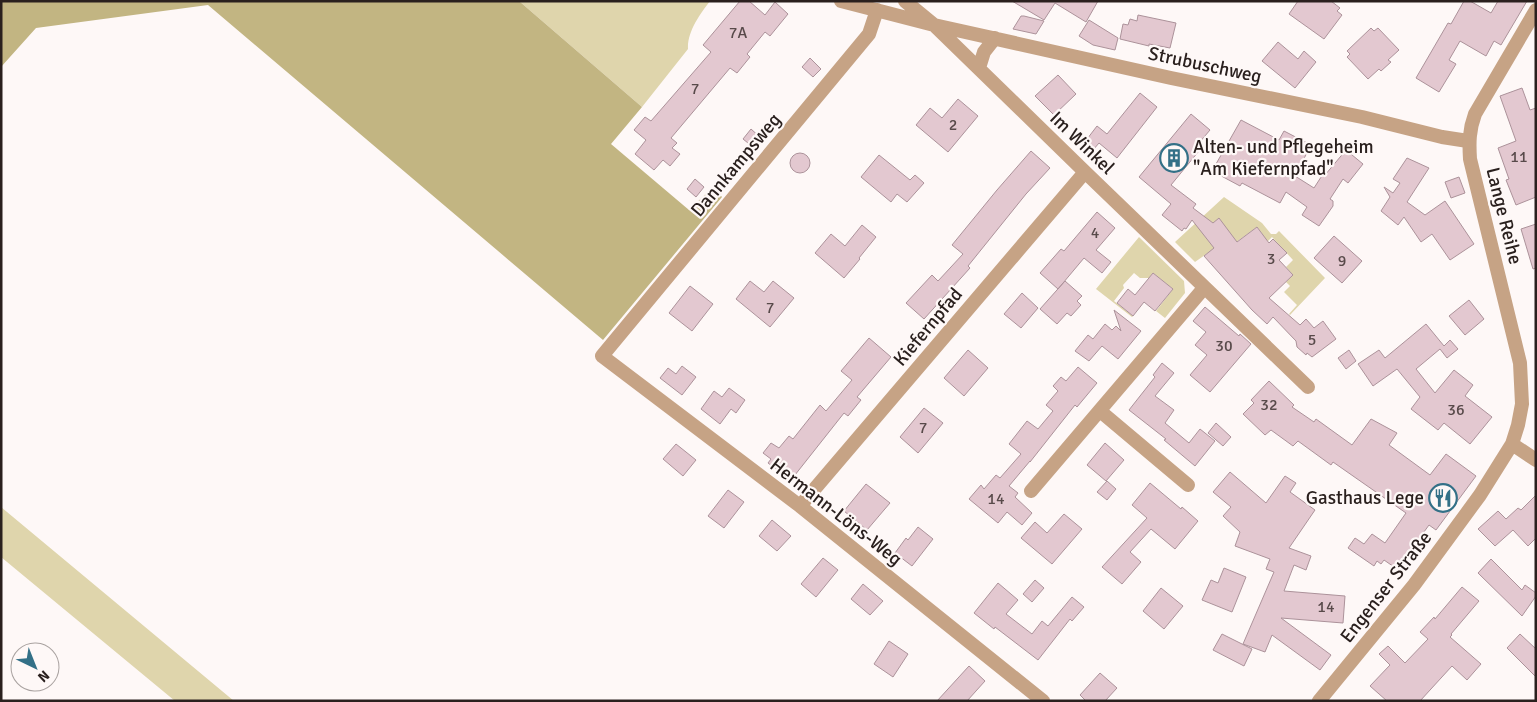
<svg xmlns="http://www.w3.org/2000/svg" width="1537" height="702" viewBox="0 0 1537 702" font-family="Signika,sans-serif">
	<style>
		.green { fill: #dfd5ac }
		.forest { fill: #c2b582 }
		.building { fill: #e3c8d0; stroke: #ac929a }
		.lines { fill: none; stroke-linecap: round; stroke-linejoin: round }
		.minor { stroke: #c6a385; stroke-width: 14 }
		.tertiary { stroke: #c6a385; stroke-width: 14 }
		.labels { text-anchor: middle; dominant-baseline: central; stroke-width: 4.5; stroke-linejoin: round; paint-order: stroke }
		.number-label { font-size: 16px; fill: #584a4a }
		.street-label { font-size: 19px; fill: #2a201e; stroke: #fef8f7 }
		.poi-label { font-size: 19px; fill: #2a201e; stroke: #fef8f7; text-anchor: start }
	</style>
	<rect width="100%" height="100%" fill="#fef8f7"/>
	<path class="green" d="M519,1H710C700,14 687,32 688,49L642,107Z
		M1224,197L1262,223L1271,234H1276L1279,231L1325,278L1290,315L1289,314L1297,305L1284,292L1290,286L1286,282L1293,275L1286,267L1293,260L1272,237L1265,244L1263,235L1257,227L1217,256L1212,250L1195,262L1175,242Z
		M1139,237L1184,281L1185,293L1165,318L1156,311L1173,289L1153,273L1149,278H1140L1134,273L1123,285L1124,288L1114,301L1133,316L1132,317L1096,289Z
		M1,507L234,701H175L1,557Z"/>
	<path class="forest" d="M1,1H519L642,107L611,144L689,210L713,187L722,197L603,340L208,5L36,28L1,67Z"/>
	<path class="building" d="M740,1H749L765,15L775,2L788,14L770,36L765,32L747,54L750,57L737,73L730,68L671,138L677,143L672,148L680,154L670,166L663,160L654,170L635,154L646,140L634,130L645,117L651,121L711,52L703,45Z
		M1012,1H1098L1086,22L1055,3L1044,20Z
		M1298,1H1331L1340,8L1337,11L1342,15L1324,39L1289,14Z
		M1464,1H1470L1491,13L1498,1H1527L1501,45L1494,41L1486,56L1460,41L1449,60L1456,64L1439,92L1416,78L1448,23L1451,24Z
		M1138,15L1176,23L1170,48L1149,44V46L1120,39L1123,24L1128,25L1130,19L1137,21Z
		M1021,16H1024L1044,21L1036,34L1013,29Z
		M1089,20L1118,38L1115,50L1093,45L1079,36Z
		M1371,28L1374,31L1378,28L1399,50L1388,60L1391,62L1381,71L1379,69L1368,79L1347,57L1350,54L1347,51Z
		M1278,42L1298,59L1304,51L1316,62L1295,88L1262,61Z
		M810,58L821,69L813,77L802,67Z
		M1058,75L1076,94L1054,115L1035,96Z
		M1522,88L1530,110L1536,108V197L1516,205L1506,180L1509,179L1498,148L1516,141L1500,96Z
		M1140,93L1157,107L1117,158L1099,143L1093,150L1084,143L1097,126L1107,134Z
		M958,99L978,116L948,152L916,125L930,108L942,118Z
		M1191,114L1210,130L1199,143L1203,146L1171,185L1196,204L1193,208L1213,223L1219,218L1237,242L1257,227L1269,243L1273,239L1287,253L1279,260L1293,275L1269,298L1300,325L1306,319L1314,328L1323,321L1336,339L1312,357L1307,353L1306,355L1297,347L1296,341L1273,317L1267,324L1252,310L1204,256L1214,248L1192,220L1186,229L1184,228L1182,231L1162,215L1171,204L1139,177Z
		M1241,120L1279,140L1284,131L1311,145L1295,176L1314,188L1323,174L1325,175L1346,150L1363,164L1348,183L1343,179L1330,199L1333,201V206L1319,226L1302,215L1307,207L1286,192L1280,203L1242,183L1240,186L1212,171Z
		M751,129L761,138L753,147L743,139Z
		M1031,151L1050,168L1026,194L968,266L970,268L924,319L906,303L932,275L938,281L963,254L952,245L997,190Z
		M790 163a10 10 0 1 1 20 0a10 10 0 1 1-20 0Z
		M879,155L910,180L915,175L924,183L907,202L897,194L891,202L861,177Z
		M1407,158L1429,168L1407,202L1425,215L1445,201L1474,244L1450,260L1432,234L1421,242L1404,217L1398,225L1381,211L1390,197L1384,187L1393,193L1400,183L1393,179Z
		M1459,177L1465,193L1451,198L1445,182Z
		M695,179L704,187L696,197L687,189Z
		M1097,212L1115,228L1096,250L1111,262L1102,273L1084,258L1058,289L1040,273L1061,249L1064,251Z
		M1536,224V268L1533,269L1521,229Z
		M862,225L876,237L859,258L860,259L844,278L815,253L831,234L845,246Z
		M1334,236L1362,261L1342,283L1314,258Z
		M1153,273L1173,289L1155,311L1144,302L1133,316L1117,303L1128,289L1135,295Z
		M750,281L764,292L773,281L794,298L770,327L736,299Z
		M1065,281L1082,296L1077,301L1081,305L1071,316L1067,313L1057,324L1040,309Z
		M690,286L713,304L692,331L669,313Z
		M1022,293L1038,308L1021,328L1004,314Z
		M1469,300L1484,319L1465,335L1449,316Z
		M1205,307L1239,336L1240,334L1251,344L1210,392L1190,375L1207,355L1195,345L1206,332L1193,321Z
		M1114,310L1141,331L1118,359L1102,346L1089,361L1075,351L1088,335L1093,339L1105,324L1112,330L1116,326L1121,331Z
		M1426,324L1444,346L1450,340L1458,349L1447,358L1440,349L1416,369L1435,393L1454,370L1473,385L1465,396L1492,417L1470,444L1444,423L1438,430L1411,409L1420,397L1397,369L1373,386L1358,364L1379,350L1385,358Z
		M869,338L891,357L857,397L861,400L848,416L844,413L791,480L768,463L771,459L763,453L771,443L779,448L789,436L793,439L820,405L826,411L852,380L841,371Z
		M968,350L988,368L964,396L944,378Z
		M1349,350L1356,361L1346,369L1338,358Z
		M1162,363L1174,373L1155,396L1174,410L1165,423L1189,443L1200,429L1215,441L1195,466L1164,440L1166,439L1129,410L1155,377L1153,375Z
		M682,366L696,377L682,395L660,378L668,368L676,374Z
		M1078,367L1097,383L1077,407L1075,405L1030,462V461L1009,486L1018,493L1015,497L1032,513L1022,525L1007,512L998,523L969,499L981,485L984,489L996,475L1000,478L1021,454L1009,444L1027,421L1038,429L1053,411L1046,405L1058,391L1053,386L1061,377L1066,381Z
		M1269,381L1294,405L1292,407L1314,422L1316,419L1352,445L1371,419L1397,433L1389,445L1430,475L1446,454L1476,476L1436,530L1429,525L1397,569L1384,560L1381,564L1377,561L1374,566L1348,548L1355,538L1364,544L1372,534L1385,543L1406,513L1333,462L1331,465L1298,441L1293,446L1271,430L1265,435L1243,414L1254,403L1251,400Z
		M729,388L745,400L736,413L731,409L720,424L701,409L714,391L722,397Z
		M924,408L943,423L918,453L900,437Z
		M1216,423L1231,437L1223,446L1208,433Z
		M1105,443L1124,460L1106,481L1087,465Z
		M676,444L696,460L683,476L663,459Z
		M1230,472L1266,503L1285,476L1296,483L1290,492L1315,510L1289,548L1311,556L1306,570L1294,565L1284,591L1345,596L1343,623L1281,618L1331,655L1320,670L1272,635L1265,652L1243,644L1274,572L1266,569L1270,559L1235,546L1240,532L1223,516L1231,507L1213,492Z
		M1107,481L1116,489L1107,500L1097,492Z
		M1150,483L1181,509L1182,507L1198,521L1175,549L1151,529L1130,552L1141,562L1122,584L1102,567L1147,518L1132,505Z
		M866,484L890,503L867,530L844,511Z
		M728,490L744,502L724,528L708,516Z
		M1536,495V538L1528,546L1513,530L1495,546L1478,529L1498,511L1506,519L1518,508L1521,510Z
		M1064,514L1082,529L1052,564L1021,538L1035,522L1047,533Z
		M772,520L791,536L777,551L759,536Z
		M918,527L933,539L912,566L895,553L906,538L908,540Z
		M823,558L838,570L816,597L801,584Z
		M1491,559L1522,590L1525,585L1536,593V596L1522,616L1478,573Z
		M1224,568L1246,577L1232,612L1202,600L1211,580L1218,583Z
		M1035,580L1044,588L1032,602L1023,594Z
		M998,583L1018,600L1006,614L1032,634L1042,621L1048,626L1072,597L1084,607L1072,621L1070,619L1038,660L995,627L994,629L974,613Z
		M863,584L883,601L870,615L851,599Z
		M1462,587L1479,601L1451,634L1452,635L1450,637L1481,664L1467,680L1452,666L1420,701H1387L1370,686L1390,665L1379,654L1388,646L1405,663L1428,639L1420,632L1434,617L1435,619Z
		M1161,588L1183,606L1164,629L1143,611Z
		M1222,634L1252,649L1244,666L1213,650Z
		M1520,634L1536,649V677L1507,648Z
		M889,641L908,654L893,677L874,664Z
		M969,666L985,681L967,701H937Z
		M1100,673L1117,688L1105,701H1086L1080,695Z"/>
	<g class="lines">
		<path class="minor" d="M841,1L934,25L1085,172L1308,387
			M905,1L934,25L1171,78L1362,117L1442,137L1468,141
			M877,10L869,34L602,356L800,506L1043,701
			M979,68L984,52L995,38
			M1100,411L1188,485
			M1031,491L1204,288
			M800,506L1085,172"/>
		<path class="tertiary" d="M1512,444L1536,460
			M1319,701L1414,585L1480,495L1512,444L1518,425L1522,404L1520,363L1470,159C1469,143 1469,130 1475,114L1536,10"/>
	</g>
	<defs>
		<symbol id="building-ring" viewBox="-11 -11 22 22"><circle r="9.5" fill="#fef8f7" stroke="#337087" stroke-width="1.5"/><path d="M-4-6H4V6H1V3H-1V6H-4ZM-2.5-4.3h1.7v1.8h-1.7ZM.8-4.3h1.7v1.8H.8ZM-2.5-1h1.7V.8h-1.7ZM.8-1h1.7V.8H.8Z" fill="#337087"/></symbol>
		<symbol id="restaurant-ring" viewBox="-11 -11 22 22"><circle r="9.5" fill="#fef8f7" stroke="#337087" stroke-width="1.5"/><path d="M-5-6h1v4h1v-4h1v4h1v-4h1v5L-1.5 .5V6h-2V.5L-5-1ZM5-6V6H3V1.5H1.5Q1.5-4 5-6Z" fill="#337087"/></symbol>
	</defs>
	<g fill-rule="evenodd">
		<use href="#building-ring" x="1158" y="142" width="32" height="32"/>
		<use href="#restaurant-ring" x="1427" y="482" width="32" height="32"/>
	</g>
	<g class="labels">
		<g class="number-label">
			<text x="738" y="33">7A</text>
			<text x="695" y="89">7</text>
			<text x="953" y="125">2</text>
			<text x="1519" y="157">11</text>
			<text x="1095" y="233">4</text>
			<text x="1271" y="259">3</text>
			<text x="1342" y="261">9</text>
			<text x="770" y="308">7</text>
			<text x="1312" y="340">5</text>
			<text x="1224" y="346">30</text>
			<text x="1269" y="405">32</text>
			<text x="1456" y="410">36</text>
			<text x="923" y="428">7</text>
			<text x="996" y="499">14</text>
			<text x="1326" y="607">14</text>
		</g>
		<g class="street-label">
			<text transform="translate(1205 65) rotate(12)">Strubuschweg</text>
			<text transform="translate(1082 143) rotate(44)">Im Winkel</text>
			<text transform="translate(736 165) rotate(-50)">Dannkampsweg</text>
			<text transform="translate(1504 216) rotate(76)">Lange Reihe</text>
			<text transform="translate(928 327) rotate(-50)">Kiefernpfad</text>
			<text transform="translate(836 512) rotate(38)">Hermann-Löns-Weg</text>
			<text transform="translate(1386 587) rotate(-52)">Engenser Straße</text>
		</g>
		<g class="poi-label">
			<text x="1193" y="147">Alten- und Pflegeheim<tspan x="1193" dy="22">"Am Kiefernpfad"</tspan></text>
			<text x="1424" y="498" text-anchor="end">Gasthaus Lege</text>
		</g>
	</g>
	<rect width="1537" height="702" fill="none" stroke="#2a201e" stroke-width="5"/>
	<g transform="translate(35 667) rotate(137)"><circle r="24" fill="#fef8f7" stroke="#a9a2a0"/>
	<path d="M0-4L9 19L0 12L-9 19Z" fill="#337087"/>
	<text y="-8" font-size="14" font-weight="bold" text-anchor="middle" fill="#2a201e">N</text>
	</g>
</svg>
